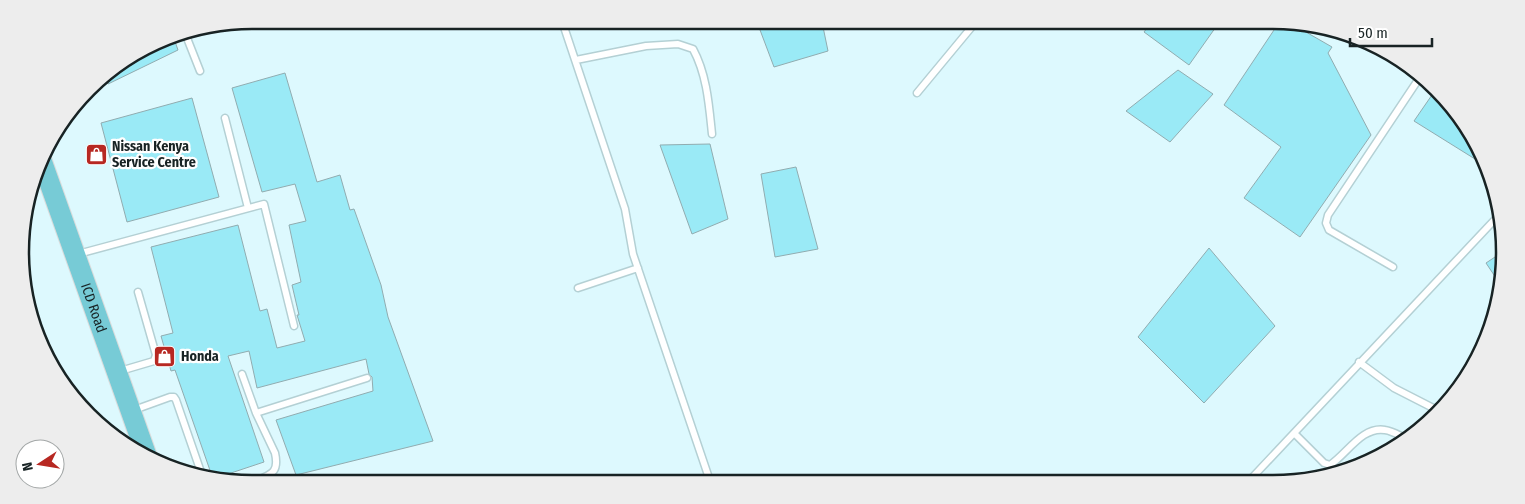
<svg xmlns="http://www.w3.org/2000/svg" width="1525" height="504" viewBox="0 0 1525 504" font-family="'Fira Sans Condensed',sans-serif">
	<style>
		.building { fill: #9aeaf6; stroke: #91acb0 }
		.lines { fill: none; stroke-linecap: round; stroke-linejoin: round }
		.lane-casing { stroke: #b4d0d4; stroke-width: 9 }
		.primary-casing { stroke: #dadcdc; stroke-width: 22 }
		.lane { stroke: #fff; stroke-width: 6 }
		.primary { stroke: #77cbd6; stroke-width: 20 }
		.labels { text-anchor: middle; dominant-baseline: central; stroke-width: 4.5; stroke-linejoin: round; paint-order: stroke }
		.poi-label { font-size: 14px; font-weight: bold; fill: #182324; stroke: #fff; text-anchor: start }
		.street-label { font-size: 14px; fill: #182324; stroke: #fff }
		.rim { fill: none; stroke: #182324; stroke-width: 2.5 }
	</style>
	<rect width="100%" height="100%" fill="#ddf9fe"/>
	<path class="building" d="M757,22H822L828,51L774,67Z
		M1150,24H1218L1189,65L1144,32Z
		M1278,24H1292L1332,47L1328,53L1371,135L1300,237L1244,198L1281,147L1224,105Z
		M173,36L178,50L108,84L104,74L163,38Z
		M1178,70L1213,94L1170,142L1126,111Z
		M285,73L317,182L340,175L350,210L354,209L381,285L388,317L433,441L296,475L276,420L373,391L372,377L369,374L366,359L257,388L249,351L228,356L264,462L213,479L175,370L171,371L161,336L173,333L151,247L238,225L260,311L267,309L277,348L305,341L297,315H299L292,285L301,282L289,225L306,221L295,184L262,192L232,88Z
		M1434,92L1466,123L1483,164L1414,121Z
		M192,98L219,197L127,222L101,123Z
		M710,144L728,219L692,234L660,145Z
		M796,167L818,249L775,257L761,174Z
		M1209,248L1275,326L1204,403L1138,337Z
		M1501,253V273L1500,284L1486,263Z"/>
	<g class="lines">
		<defs>
			<path id="lane" d="M562,21L625,209L633,254L710,481
				M185,33L200,71
				M576,60L646,46L678,44L693,49C707,75 709,105 712,134
				M917,93L975,23
				M225,118L248,208
				M78,254L264,204L294,326
				M1393,267L1329,230L1326,223L1328,215L1420,77
				M578,288L638,268
				M1359,362L1394,388L1439,411
				M120,371L154,361L156,355L138,292
				M242,374L256,413L275,453C279,471 273,474 257,480
				M134,410L170,397H174L176,400L203,478
				M256,413L367,378
				M1294,433L1324,463L1330,465C1347,454 1362,426 1385,430C1393,431 1400,436 1407,439
				M1248,482L1501,213"/>
			<g id="primary">
				<path id="s1" d="M41,159L146,454"/>
			</g>
		</defs>
		<use href="#lane" class="lane-casing"/>
		<use href="#primary" class="primary-casing"/>
		<use href="#lane" class="lane"/>
		<use href="#primary" class="primary"/>
	</g>
	<defs>
		<symbol id="shop-square" viewBox="-11 -11 22 22"><rect x="-9" y="-9" width="18" height="18" rx="4" fill="#b72822" stroke="#fff"/><path d="M-5-2.5h2.3a2.7 3.5 0 0 1 5.4 0H5L5.5 6h-11ZM-1.5-2.5h3a1.5 2.3 0 0 0-3 0Z" fill="#fff"/></symbol>
	</defs>
	<g fill-rule="evenodd">
		<use href="#shop-square" x="84" y="142" width="25" height="25"/>
		<use href="#shop-square" x="152" y="344" width="25" height="25"/>
	</g>
	<g class="labels">
		<g class="poi-label">
			<text x="112" y="146">Nissan Kenya<tspan x="112" dy="16">Service Centre</tspan></text>
			<text x="181" y="356">Honda</text>
		</g>
		<g class="street-label">
			<text stroke="none"><textPath href="#s1" startOffset="158">ICD Road</textPath></text>
		</g>
	</g>
	<path d="M0 0H1525V504H0ZM252 29H1273A223 223 0 0 1 1496 252V252A223 223 0 0 1 1273 475H252A223 223 0 0 1 29 252V252A223 223 0 0 1 252 29Z" fill="#ededed" fill-rule="evenodd"/>
	<path class="rim" d="M252 29H1273A223 223 0 0 1 1496 252V252A223 223 0 0 1 1273 475H252A223 223 0 0 1 29 252V252A223 223 0 0 1 252 29Z"/>
	<g transform="translate(40 464) rotate(258)"><circle r="24" fill="#ffffff" stroke="#a3a7a7"/>
	<path d="M0-4L9 19L0 12L-9 19Z" fill="#b72822"/>
	<text y="-8" font-size="14" font-weight="bold" text-anchor="middle" fill="#182324">N</text>
	</g>
	<path d="M1350 38v8h82v-8" fill="none" stroke="#182324" stroke-width="2.5"/>
	<text x="1358" y="38" font-size="15" fill="#182324" stroke="#ffffff" stroke-width="4" paint-order="stroke">50 m</text>
</svg>
